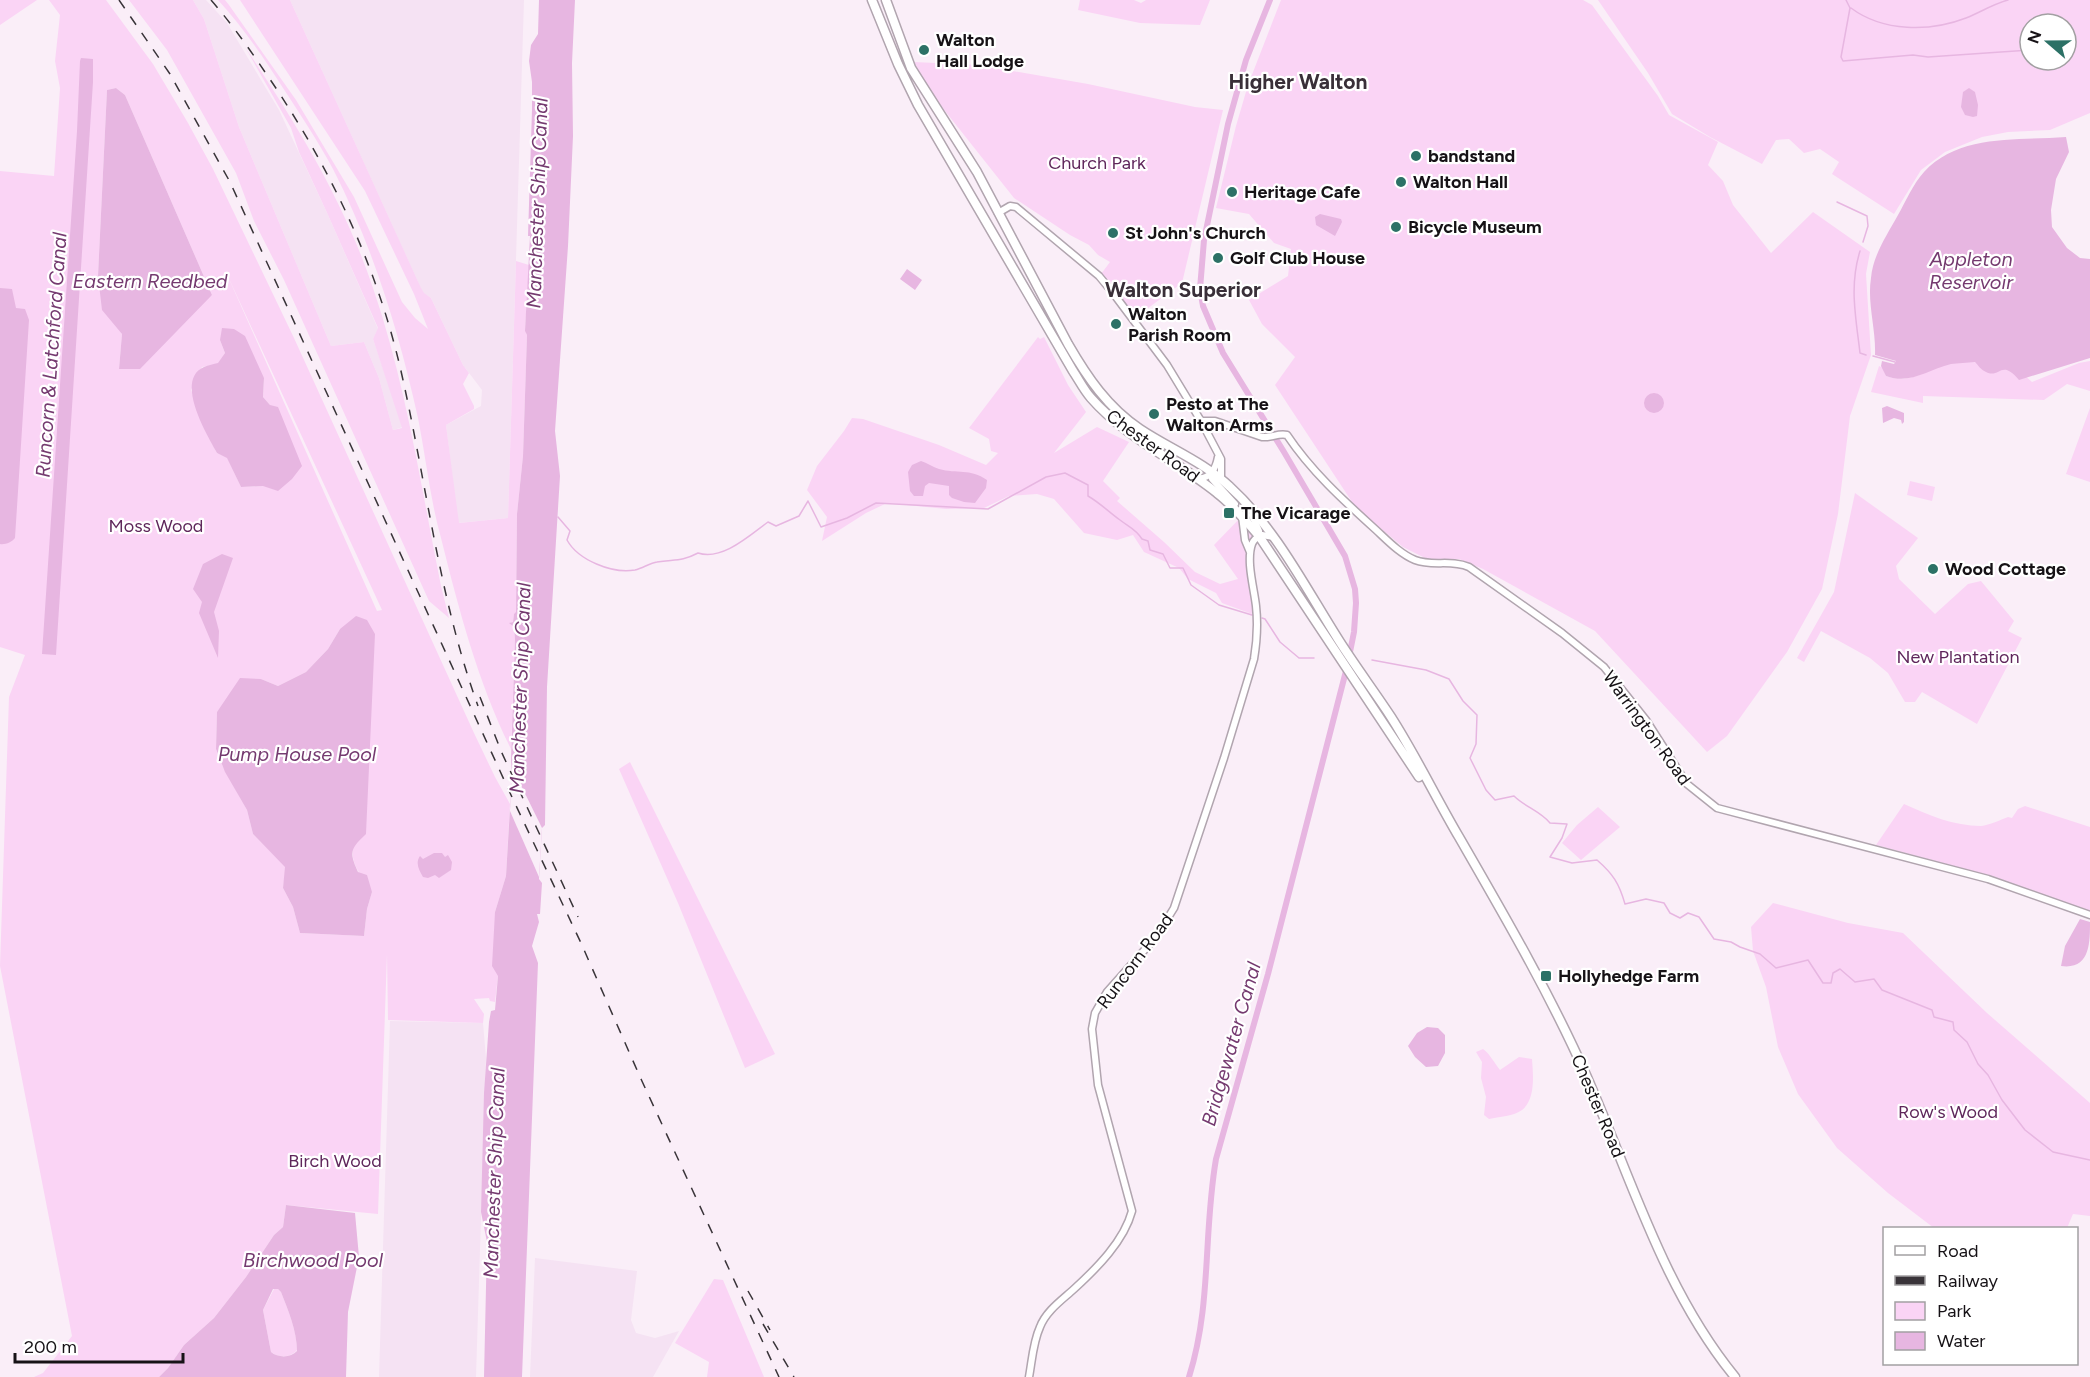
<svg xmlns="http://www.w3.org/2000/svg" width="2090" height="1377" viewBox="0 0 2090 1377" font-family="Figtree,sans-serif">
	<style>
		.built { fill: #f5e2f3 }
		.green { fill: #fad4f5; fill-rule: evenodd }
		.water { fill: #e7b6e1; fill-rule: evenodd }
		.pier { fill: #faeef8 }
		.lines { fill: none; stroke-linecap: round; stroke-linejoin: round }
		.stream { stroke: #e7b6e1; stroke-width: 1.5 }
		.canal { stroke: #e7b6e1; stroke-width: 6 }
		.secondary-casing { stroke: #b1a5af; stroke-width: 9 }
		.highway-casing { stroke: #b1a5af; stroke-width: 11 }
		.secondary { stroke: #fff; stroke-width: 6 }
		.highway { stroke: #fff; stroke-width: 8 }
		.rail { stroke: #393439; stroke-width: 1.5; stroke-dasharray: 10 10; stroke-linecap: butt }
		.poi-dot { fill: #2c7166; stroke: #fff; stroke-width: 2 }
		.labels { text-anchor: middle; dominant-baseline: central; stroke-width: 4.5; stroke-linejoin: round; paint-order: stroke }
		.poi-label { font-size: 18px; font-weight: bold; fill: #161216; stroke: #fff; text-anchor: start }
		.park-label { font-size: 18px; fill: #5f265b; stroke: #fff }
		.street-label { font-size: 18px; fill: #161216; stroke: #fff }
		.water-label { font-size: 20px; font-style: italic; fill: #753a70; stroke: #fff }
		.quarter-label { font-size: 21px; font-weight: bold; fill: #392f38; stroke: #fff }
	</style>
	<rect width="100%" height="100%" fill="#faeef8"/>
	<path class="built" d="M193,0H206L227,23L279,110L328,215L378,329L373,339L403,427L393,430L379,378L364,342L331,346L239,127L204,19Z
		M290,0H524L508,518L458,523L446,425L481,406L482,390L463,365L431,298L423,293Z
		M390,1021L483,1023L486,1058L476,1377H379Z
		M535,1258L637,1271L631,1320L636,1333L655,1338L679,1331L653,1377H530Z"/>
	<path class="green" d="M0,0H37L0,25Z
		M49,0H106L153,64L188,123L213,169L294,338L474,733L495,777L510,804L506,876L495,912L498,976L495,1002L490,1001L489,998L474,999L484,1014L483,1023L388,1020L387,954L378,1214L286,1205L283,1227L274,1235L246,1277L214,1318L184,1345L168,1368L159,1377H34L43,1373L72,1336L0,966L9,697L25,655L0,647V171L54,176L60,88L55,61L60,15ZM116,88L125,95L212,295L119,369L122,334L98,276L107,90ZM225,270L382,610L377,611ZM220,340L264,378L263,397L270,405L263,486L241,487L227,457L217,453L206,432L191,390L202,367L218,364L225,353ZM340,629L353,846C350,865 362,877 372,892L367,909L364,936L300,933L293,907L283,888L286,867L253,834L247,810L223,767L216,749L217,712L261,679L278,686L306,672L328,649Z
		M129,0H193L204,19L239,127L331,346L364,342L379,378L393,430L402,428L373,339L378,328L328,215L299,152L291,128L245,47C296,123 344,201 373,288C406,384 421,487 441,586L449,618L429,601L284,280L254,221L236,173L167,50Z
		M218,0H225L229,5L296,100L354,197L402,302L415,318L428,329L414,294L365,191L240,0H290L421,288L424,293L431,298L463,365L469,373L463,384L474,406V409L446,425L459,523L508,518L516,261L529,265L525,330L527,335L523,456L517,514L516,613L514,614L513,622L510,623L514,627L515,639L511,749C478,683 459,610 441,538C430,499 426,458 418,418C399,332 373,247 333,169C318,141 300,114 283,88C263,57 243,27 218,0Z
		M1080,0H1134L1141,3L1146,0H1210L1200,25L1140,23L1078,10Z
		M1281,0H1583L1592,5L1658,96L1669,115L1718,142L1708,165L1723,181L1733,205L1771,253L1813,212L1870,252L1866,274L1871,355L1850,416L1838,514L1822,589L1787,652L1727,736L1707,752L1595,631L1483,569L1459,559L1429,560L1403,547L1356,508L1275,385L1295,357L1262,324L1249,300L1288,276L1291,249L1274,243L1249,214L1216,208L1236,126L1248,85Z
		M1598,0H2090V113L2050,130L2008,132L1982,137L1945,152L1921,170L1894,214L1832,174L1839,162L1820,149L1804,153L1789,139L1776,140L1762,164L1710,137L1672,114L1648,73ZM2030,24H2066V60H2030Z
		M914,62L978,65L1088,84L1195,107L1223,110L1182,283L1136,317L1101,274L1110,262L1098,255L1089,245L1070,235L1014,198L926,87Z
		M1038,337L1040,339L1044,337L1068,385L1086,412L1054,453L1097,427L1129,442L1103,481L1120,498L1117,501L1164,542L1195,572L1220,584L1238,579L1214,545L1242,516L1259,536L1250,553L1255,615L1222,603L1216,593L1188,579L1179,568L1144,552L1133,535L1117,540L1084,533L1054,499L1037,494L1009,496L984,508L946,509L887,503L866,513L822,541L827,517L807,490L817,466L844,431L852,418L863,419L939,445L986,465L998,453L991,451L989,439L969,428Z
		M2090,361V391L2067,384L2044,400L1923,396V403L1871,392L1879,366L1883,368L1886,376C1912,386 1928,367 1952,362C1969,360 2001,364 2017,370C2023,373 2027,378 2032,382L2079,363Z
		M2090,408V482L2066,474Z
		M1910,481L1935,487L1932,501L1907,495Z
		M1855,493L1918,538L1896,566L1899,579L1935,614L1968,584L1981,581L2014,621L2008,631L2022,638L1977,724L1922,692L1915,702H1905L1888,673L1870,658L1821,631L1804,662L1797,658L1834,592Z
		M630,762L775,1054L745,1068L678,903L619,769Z
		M1904,804C1928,815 1954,826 1981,826C1990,825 2000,820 2008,817L2012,818L2018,809L2025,806L2090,827V912L1995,877L1876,845Z
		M1598,807L1620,827L1581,860L1562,843L1577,825Z
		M1773,903L1848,923L1903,933L1987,1013L2090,1103V1216L2073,1214L2067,1228H1934L1888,1193L1837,1148L1798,1094L1778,1047L1766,987L1753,951L1751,927Z
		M1483,1049C1491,1055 1494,1063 1500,1070L1519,1057L1532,1059C1533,1074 1536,1099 1522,1110C1514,1116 1499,1117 1489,1119L1484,1115L1486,1097L1481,1078L1482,1062L1476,1052Z
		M714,1279L723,1280L764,1377H707L709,1362L675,1343Z
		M274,1289H278L281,1292C288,1310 297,1331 297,1350C291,1358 278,1358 271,1352L263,1310Z"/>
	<path class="water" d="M539,0H575L572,63L573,136L568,246L555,431L560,476L547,687L545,825L542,828L539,879L542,883L540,914H537L539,922L532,946L538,963L522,1377H484L487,1242L481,1212L484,1093L489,1022L491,1011L495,1010L498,976L492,966L495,912L506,876L512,774L511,759L515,639L514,627L509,623L513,622L514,614L516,612L517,514L523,456L527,335L525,331L530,236H528L532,110V82L529,61L531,45L538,34Z
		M81,58L93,59V82L56,655L42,654L77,131L80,61Z
		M116,88L125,95L212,295L140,369H119L122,334L102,310L98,276L107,90Z
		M1969,88L1975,92L1978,105L1977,116L1973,117L1965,115L1961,107L1963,92Z
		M2066,137L2069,152L2056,179L2051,210L2052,227L2067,248L2080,258L2090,259V358L2019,380C2001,358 2000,379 1986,372C1981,370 1978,365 1975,362C1967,363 1958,363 1951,364C1927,370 1910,385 1886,376L1881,366L1882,361L1894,364L1896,361L1875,355C1876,329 1867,303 1871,278C1873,255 1887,235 1898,215C1906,201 1913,184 1924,172C1960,133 2019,141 2066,137Z
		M1320,214L1341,219L1342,222L1335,236L1316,225L1315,217Z
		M907,269L922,280L915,290L900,279Z
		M0,288L12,289L16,308L25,309L29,320L15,538C12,542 5,545 0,544Z
		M222,328L234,329L245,336L264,378L263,397L270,405L278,407L302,466L292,479L278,491L263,486L241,487L227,458L217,453C207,435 174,380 204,367C208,365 214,364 218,363L225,353L220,340Z
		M1644 403a10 10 0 1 1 20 0a10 10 0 1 1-20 0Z
		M1887,406L1904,413V422L1902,424L1901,420L1894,418L1883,423L1882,408Z
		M921,461C927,463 933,467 939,469C957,474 970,468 987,480L986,488L975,503L964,502L952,498L949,495V486L929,483L925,486L923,496H914L910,491L908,472L912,465Z
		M222,554L233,558L214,612L219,631L218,658L199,613L202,602L193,589L203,564Z
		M356,616L367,620L375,634L366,834C350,849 349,852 358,872L367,875L372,892L367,909L364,936L300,933L293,907L283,888L285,867L253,834L247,810L225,772L216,749L217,712L240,678L261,679L278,686L306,672L328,649L340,629Z
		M434,853H442L445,857L448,855L452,862L451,870L439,878L435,875L428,878L423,877C419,870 415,863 420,856L423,859Z
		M2080,919L2090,922C2090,943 2090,970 2061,966L2065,946Z
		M1427,1027L1438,1028L1445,1035V1053L1438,1066L1426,1067L1415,1057L1408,1046L1417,1033Z
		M286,1205L355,1213L359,1257L348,1312L346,1377H159L168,1368L184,1345L214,1318L246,1277L274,1235L283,1227ZM273,1289H278L281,1292C288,1310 297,1331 297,1351C291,1358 278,1358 271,1352L263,1310Z"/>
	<path class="pier" d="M512,767L542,828L539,877L510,811Z"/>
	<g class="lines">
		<path class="stream" d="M1846,0L1850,8L1841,57L1843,61L1913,55L1928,57L2030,50
			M1851,8C1883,32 1930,32 1966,18C1981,12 1993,4 2008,0
			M1837,202L1867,216L1868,226L1863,242
			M1860,251C1849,286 1856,318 1860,353L1866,355
			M1873,356L1895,362
			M558,517L570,531L567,540C578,560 612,574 635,570C643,568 650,563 657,562C674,559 681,562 698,553C722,561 749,536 768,522L776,526L799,516L808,501L821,527L847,518L876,503L988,509L1046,477L1065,473L1088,485V496C1100,503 1109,512 1120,520C1129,527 1136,529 1142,539L1148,541L1150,550L1163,554L1170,568H1183L1191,585L1219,605L1252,615
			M1262,618L1265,619L1280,642L1299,658H1314
			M1372,660L1426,670L1449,679L1463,701L1477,715L1476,744L1470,758L1486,790L1495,800L1514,796C1525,807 1540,811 1550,823L1567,824L1562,838L1550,857L1572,863L1597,860C1613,874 1619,883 1625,904L1646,899L1664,903L1670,913L1680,918L1688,913L1699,917L1714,939L1731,942L1740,947L1760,954L1776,968L1808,960L1823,983H1831L1833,973L1840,969L1855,982L1874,979L1882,990L1932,1010L1934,1017L1953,1022L1954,1030L1967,1042L1978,1064L1988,1075L2002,1100L2025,1130L2053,1152L2090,1160"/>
		<path class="canal" d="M1270,0L1246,60L1228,124L1204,240L1200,289L1203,306L1223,353L1284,452L1345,556L1355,589L1356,603L1354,632L1349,657
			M1189,1377C1212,1304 1203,1234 1216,1159L1268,974L1347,667"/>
		<defs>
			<path id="secondary" d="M998,213L1010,206L1016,207L1099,276L1113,293L1167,365L1201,421L1221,459V479
				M1201,421H1215L1262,437C1271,438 1278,433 1287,435C1311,471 1343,500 1375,529C1387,540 1400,554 1415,560C1433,567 1450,559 1469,567L1562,633L1604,667L1646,720L1687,784L1717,808L1988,879L2090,915
				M1212,472V479L1235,504
				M1197,478C1210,480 1216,468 1218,457
				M1252,515L1259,531V536
				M1242,516L1245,540L1250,552
				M1029,1377C1032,1361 1033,1342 1040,1327C1046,1311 1062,1300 1074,1289C1097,1268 1124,1241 1132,1211L1098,1085L1092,1029L1095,1013L1107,992L1156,937L1174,908L1224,758L1254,659C1257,641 1258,624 1256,606C1254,588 1246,561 1252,544C1254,539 1257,537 1262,535L1273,537"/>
			<path id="highway" d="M872,0L898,64L918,105L1073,371C1079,380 1084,390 1091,398C1126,438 1176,460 1217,493C1233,505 1246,521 1259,536L1419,777
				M886,0L911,68L977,172L1068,344C1087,377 1108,408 1140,429C1170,449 1204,462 1230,487C1276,529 1305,587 1338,639C1355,666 1374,691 1391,717C1416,756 1436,798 1459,837C1504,915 1549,992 1586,1075C1631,1177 1663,1289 1735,1377"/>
		</defs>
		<use href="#secondary" class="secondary-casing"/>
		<use href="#highway" class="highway-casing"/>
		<use href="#secondary" class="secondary"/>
		<use href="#highway" class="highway"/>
		<path class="rail" d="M119,0L170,74L230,182L511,795L581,943L641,1079L779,1377
			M211,0C231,23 248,47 265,72C330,166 379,269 403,380C427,488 440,601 478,706
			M480,697L501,751L578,917
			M748,1291L770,1330
			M763,1324L794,1377"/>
	</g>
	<g class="poi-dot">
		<circle cx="924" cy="50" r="6"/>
		<circle cx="1416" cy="156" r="6"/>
		<circle cx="1401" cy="182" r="6"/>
		<circle cx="1232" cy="192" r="6"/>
		<circle cx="1396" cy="227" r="6"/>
		<circle cx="1113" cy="233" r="6"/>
		<circle cx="1218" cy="258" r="6"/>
		<circle cx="1116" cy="324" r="6"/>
		<circle cx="1154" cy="414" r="6"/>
		<rect x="1223" y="507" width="12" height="12" rx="3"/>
		<circle cx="1933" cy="569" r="6"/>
		<rect x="1540" y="970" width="12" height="12" rx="3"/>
	</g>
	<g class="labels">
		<g class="poi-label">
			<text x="936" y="40">Walton<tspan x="936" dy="21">Hall Lodge</tspan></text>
			<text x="1428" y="156">bandstand</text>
			<text x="1413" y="182">Walton Hall</text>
			<text x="1244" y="192">Heritage Cafe</text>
			<text x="1408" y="227">Bicycle Museum</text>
			<text x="1125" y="233">St John's Church</text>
			<text x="1230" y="258">Golf Club House</text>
			<text x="1128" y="314">Walton<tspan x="1128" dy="21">Parish Room</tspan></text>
			<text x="1166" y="404">Pesto at The<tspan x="1166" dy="21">Walton Arms</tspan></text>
			<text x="1241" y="513">The Vicarage</text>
			<text x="1945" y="569">Wood Cottage</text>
			<text x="1558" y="976">Hollyhedge Farm</text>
		</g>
		<g class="park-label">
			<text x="1097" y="163">Church Park</text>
			<text x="156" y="526">Moss Wood</text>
			<text x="1958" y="657">New Plantation</text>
			<text x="1948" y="1112">Row's Wood</text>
			<text x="335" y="1161">Birch Wood</text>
		</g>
		<g class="street-label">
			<text transform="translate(1153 446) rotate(36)">Chester Road</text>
			<text transform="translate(1647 728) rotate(54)">Warrington Road</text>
			<text transform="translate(1135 961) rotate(-53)">Runcorn Road</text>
			<text transform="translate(1598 1106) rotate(67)">Chester Road</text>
		</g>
		<g class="water-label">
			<text transform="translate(537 203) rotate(-88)">Manchester Ship Canal</text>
			<text x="1971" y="259">Appleton<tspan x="1971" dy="23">Reservoir</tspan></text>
			<text x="150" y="281">Eastern Reedbed</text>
			<text transform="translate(51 355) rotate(-86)">Runcorn &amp; Latchford Canal</text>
			<text transform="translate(520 688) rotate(-88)">Manchester Ship Canal</text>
			<text x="297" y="754">Pump House Pool</text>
			<text transform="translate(1231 1044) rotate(-74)">Bridgewater Canal</text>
			<text transform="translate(494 1173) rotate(-88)">Manchester Ship Canal</text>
			<text x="313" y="1260">Birchwood Pool</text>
		</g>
		<g class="quarter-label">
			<text x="1298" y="81">Higher Walton</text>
			<text x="1183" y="289">Walton Superior</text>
		</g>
	</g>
	<rect x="1883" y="1227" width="195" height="138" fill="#ffffff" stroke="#a2a0a2" stroke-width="1.5"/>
	<rect x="1895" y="1246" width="30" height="9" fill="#ffffff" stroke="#a2a0a2" stroke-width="1.5"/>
	<text x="1937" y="1257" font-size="18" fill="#161216">Road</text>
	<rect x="1895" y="1276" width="30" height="9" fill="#393439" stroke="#a2a0a2" stroke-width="1.5"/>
	<text x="1937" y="1287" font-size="18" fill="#161216">Railway</text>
	<rect x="1895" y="1302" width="30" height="18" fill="#fad4f5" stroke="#a2a0a2" stroke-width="1.5"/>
	<text x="1937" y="1317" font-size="18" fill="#161216">Park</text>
	<rect x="1895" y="1332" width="30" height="18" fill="#e7b6e1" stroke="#a2a0a2" stroke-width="1.5"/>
	<text x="1937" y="1347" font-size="18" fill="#161216">Water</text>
	<g transform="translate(2048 42) rotate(290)"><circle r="28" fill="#ffffff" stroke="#a2a0a2" stroke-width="1.5"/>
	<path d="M0-4.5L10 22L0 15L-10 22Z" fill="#2c7166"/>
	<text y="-9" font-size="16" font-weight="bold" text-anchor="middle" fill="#161216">N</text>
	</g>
	<path d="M15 1353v9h168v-9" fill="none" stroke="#161216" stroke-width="3"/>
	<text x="24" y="1353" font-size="18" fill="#161216" stroke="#ffffff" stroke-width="4.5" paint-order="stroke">200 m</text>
</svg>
